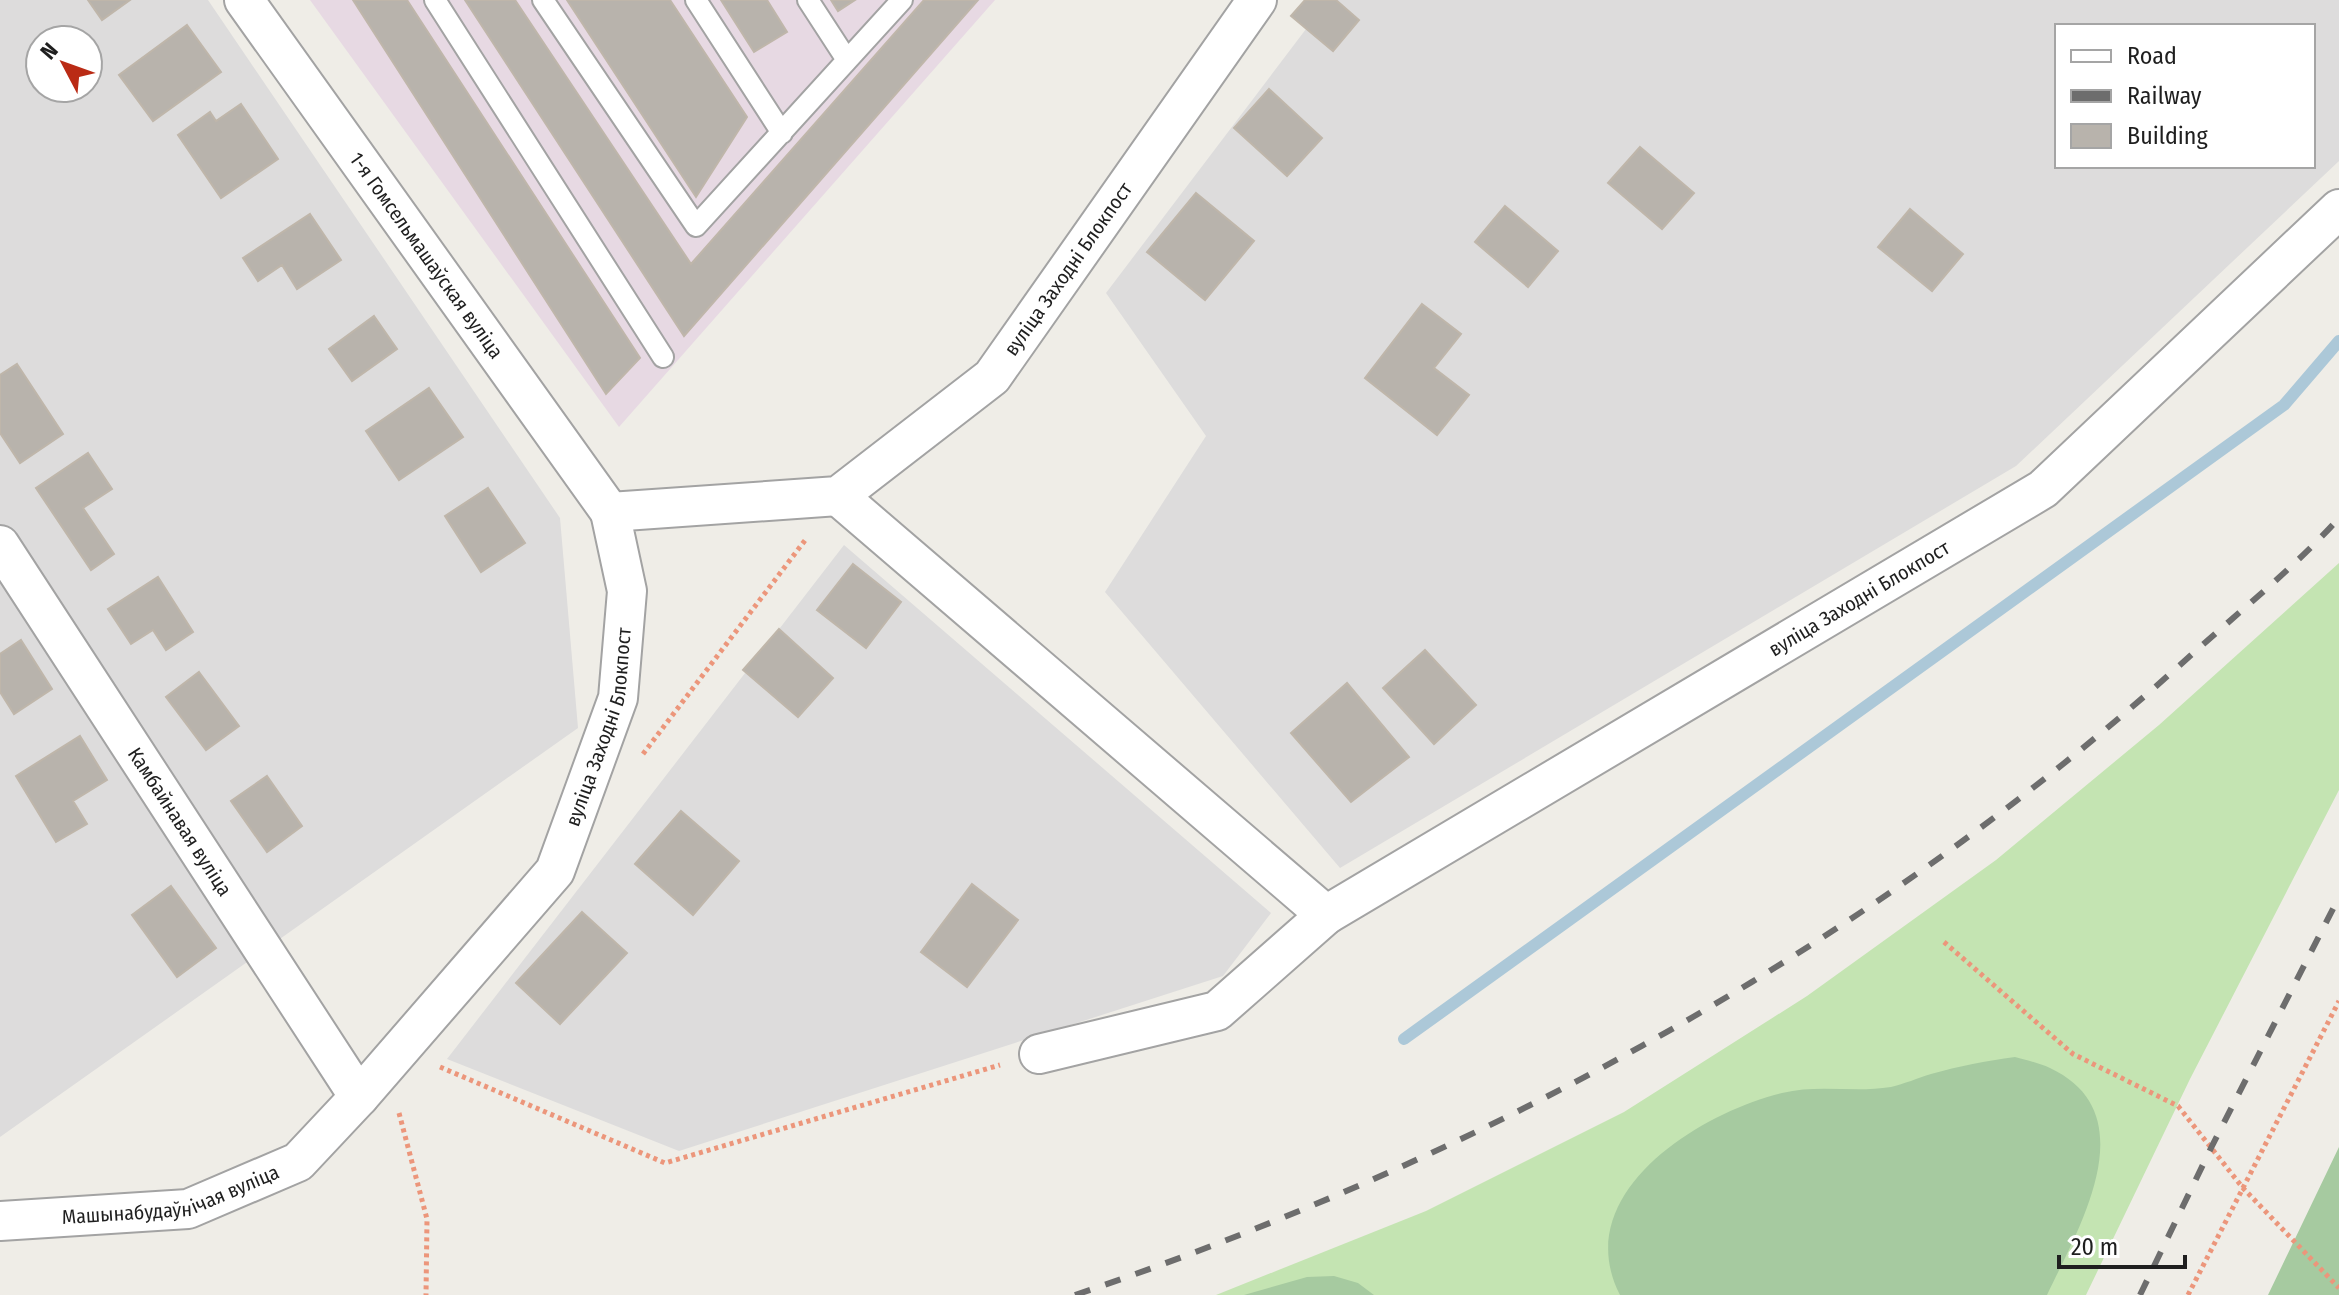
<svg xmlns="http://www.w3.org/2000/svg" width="2339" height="1295" viewBox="0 0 2339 1295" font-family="'Fira Sans Condensed',sans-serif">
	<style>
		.residential { fill: #dddcdc; fill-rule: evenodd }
		.industrial { fill: #e7d9e3 }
		.grass { fill: #c4e4b2 }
		.forest { fill: #a6caa0 }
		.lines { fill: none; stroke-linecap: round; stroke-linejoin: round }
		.stream { stroke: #acc8d8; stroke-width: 12 }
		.building { fill: #b8b3ac; stroke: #bfb6aa; stroke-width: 2 }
		.service-casing { stroke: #a3a3a3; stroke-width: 24 }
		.minor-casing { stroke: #a3a3a3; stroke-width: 42 }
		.path { stroke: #ec967b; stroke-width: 5; stroke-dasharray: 4 4; stroke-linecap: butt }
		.service { stroke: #fff; stroke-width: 20 }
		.minor { stroke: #fff; stroke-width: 38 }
		.rail { stroke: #6d6d6d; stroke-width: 6; stroke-dasharray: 16 16; stroke-linecap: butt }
		.labels { text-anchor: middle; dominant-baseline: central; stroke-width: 7; stroke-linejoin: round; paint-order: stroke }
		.street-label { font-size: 20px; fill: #1f1f1f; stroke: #fff }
	</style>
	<rect width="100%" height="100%" fill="#efede7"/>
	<path class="residential" d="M0,0H208L560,518L578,728L0,1137ZM40,40H88V88H40Z
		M1328,0H2339V161L2016,466L1340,868L1105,592L1206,436L1106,293ZM2057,26H2313V166H2057Z
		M844,545L1271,913L1223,976L679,1151L447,1059Z"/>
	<path class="industrial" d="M310,0H995L619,427Z"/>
	<path class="grass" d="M2339,563V790L2190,1079L2086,1295H1216L1426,1211L1624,1112L1807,996L1996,860L2159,725Z"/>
	<path class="forest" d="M2015,1057C2026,1060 2039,1063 2050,1068C2148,1114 2078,1229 2047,1295H1620C1568,1194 1699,1113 1782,1093C1818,1084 1854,1093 1891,1087C1904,1084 1918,1078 1931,1074C1959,1066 1986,1061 2015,1057Z
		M2339,1147V1295H2268Z
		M1334,1276L1358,1283L1374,1295H1244L1307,1277Z"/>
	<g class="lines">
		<path class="stream" d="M1404,1039L2284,405L2339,341"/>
	</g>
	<path class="building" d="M88,0H130L102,20Z
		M353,0H407L640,358L606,394Z
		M465,0H515L691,264L924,0H978L684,336Z
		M567,0H670L747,117L696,197Z
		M721,0H767L787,32L754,52Z
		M831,0H855L838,11Z
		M1305,0H1336L1359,20L1333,51L1291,16Z
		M187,25L221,72L153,121L119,75Z
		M1269,89L1322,138L1287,176L1234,128Z
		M241,104L278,159L221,198L178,135L210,112L216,121Z
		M1640,147L1694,193L1662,229L1608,183Z
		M1196,193L1254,241L1205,300L1147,252Z
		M1505,206L1558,251L1528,287L1475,242Z
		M1910,209L1963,254L1932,291L1878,247Z
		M310,214L341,260L297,289L282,265L258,281L243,258Z
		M1422,304L1461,334L1434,368L1469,395L1437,435L1365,378Z
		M374,316L397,349L352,381L329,349Z
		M17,364L63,434L20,463L0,433V375Z
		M429,388L463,437L399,480L366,431Z
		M88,453L112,489L83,508L114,554L91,570L36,488Z
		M488,488L525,543L481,572L445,516Z
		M853,564L901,602L866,648L817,610Z
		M158,577L193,632L166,650L153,630L131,644L108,609Z
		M779,629L833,678L798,717L743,670Z
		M21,640L52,689L14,714L0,692V654Z
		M1425,650L1476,705L1434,744L1383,688Z
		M199,672L239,726L206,750L166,697Z
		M1347,683L1409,757L1351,802L1291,733Z
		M80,736L107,780L73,801L87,824L56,842L16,776Z
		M267,776L302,826L267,852L231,801Z
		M681,811L739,861L693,915L635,864Z
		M972,884L1018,920L967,987L921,952Z
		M171,886L216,948L177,977L132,915Z
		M582,912L627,953L560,1024L516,983Z"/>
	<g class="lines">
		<defs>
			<path id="service" d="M435,0L663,357
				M543,0L696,226L902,0
				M696,0L782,133
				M808,0L847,60"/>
			<g id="minor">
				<path id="s1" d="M244,0L610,512"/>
				<path d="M838,496L1326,915L1217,1011L1039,1054"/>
				<path id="s2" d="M0,545L359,1097"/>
				<path id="s3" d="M1326,915L2043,489L2339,209"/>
				<path id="s4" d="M0,1221L188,1209L298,1162L359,1097L555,871L618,698L627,591L610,512L838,496L992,377L1257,0"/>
			</g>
		</defs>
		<use href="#service" class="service-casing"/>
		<use href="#minor" class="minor-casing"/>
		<path class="path" d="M643,754L806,539
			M1944,942L2073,1054L2178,1106L2243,1188L2339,1288
			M440,1067L665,1163L1000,1065
			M399,1113L427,1219L426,1295
			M2188,1295L2339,1001"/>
		<use href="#service" class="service"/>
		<use href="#minor" class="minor"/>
		<path class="rail" d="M1075,1295C1484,1157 1868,947 2190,656C2240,611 2294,568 2339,518
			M2140,1295L2212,1146L2339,897"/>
	</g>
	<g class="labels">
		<g class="street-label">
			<text stroke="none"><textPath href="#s1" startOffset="314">1-я Гомсельмашаўская вуліца</textPath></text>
			<text stroke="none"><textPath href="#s4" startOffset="1624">вуліца Заходні Блокпост</textPath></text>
			<text stroke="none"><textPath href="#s3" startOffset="620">вуліца Заходні Блокпост</textPath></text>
			<text stroke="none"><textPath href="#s4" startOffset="848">вуліца Заходні Блокпост</textPath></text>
			<text stroke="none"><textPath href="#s2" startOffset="330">Камбайнавая вуліца</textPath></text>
			<text stroke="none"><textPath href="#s4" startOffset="174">Машынабудаўнічая вуліца</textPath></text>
		</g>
	</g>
	<rect x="2055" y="24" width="260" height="144" fill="#ffffff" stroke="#a5a5a5" stroke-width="2"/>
	<rect x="2071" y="50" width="40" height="12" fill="#ffffff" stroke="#a5a5a5" stroke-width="2"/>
	<text x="2127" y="64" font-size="24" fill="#1f1f1f">Road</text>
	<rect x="2071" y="90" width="40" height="12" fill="#6d6d6d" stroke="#a5a5a5" stroke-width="2"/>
	<text x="2127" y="104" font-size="24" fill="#1f1f1f">Railway</text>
	<rect x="2071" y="124" width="40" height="24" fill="#b8b3ac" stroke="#a5a5a5" stroke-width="2"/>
	<text x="2127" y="144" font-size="24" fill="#1f1f1f">Building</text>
	<g transform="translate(64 64) rotate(311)"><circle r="38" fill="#ffffff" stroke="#a5a5a5" stroke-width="2"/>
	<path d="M0-6L14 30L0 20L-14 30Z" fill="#ba2b15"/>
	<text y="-12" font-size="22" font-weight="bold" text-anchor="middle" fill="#1f1f1f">N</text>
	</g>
	<path d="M2059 1255v12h126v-12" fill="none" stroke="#1f1f1f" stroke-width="4"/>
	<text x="2071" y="1255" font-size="24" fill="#1f1f1f" stroke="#ffffff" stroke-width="6" paint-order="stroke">20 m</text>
</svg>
